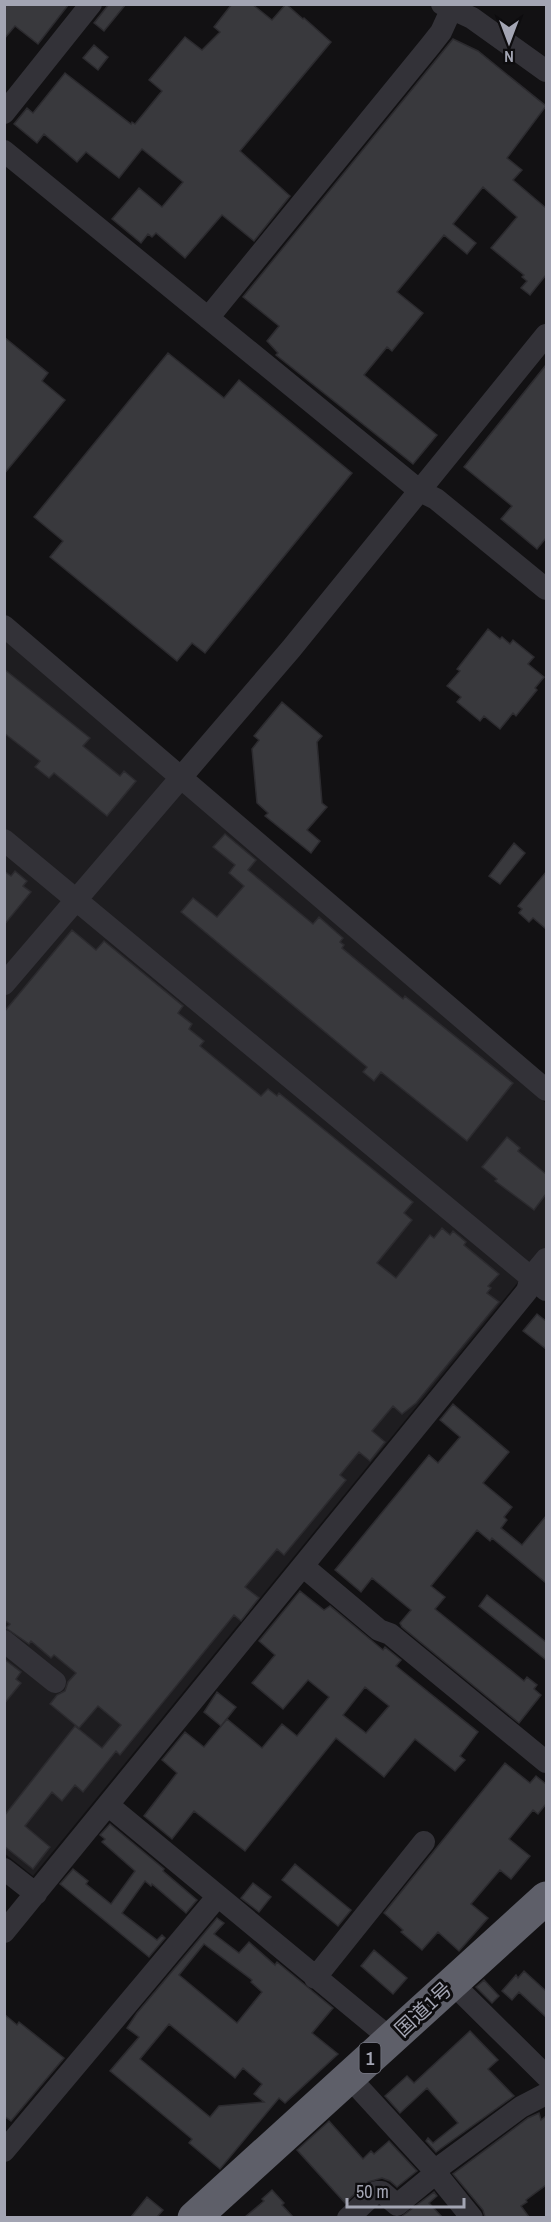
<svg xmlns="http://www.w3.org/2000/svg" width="551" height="2222" viewBox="0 0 551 2222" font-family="'Archivo Narrow','Noto Sans JP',sans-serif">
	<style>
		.built { fill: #1e1d20 }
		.building { fill: #39393d; stroke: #2c2b2f; stroke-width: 1.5; fill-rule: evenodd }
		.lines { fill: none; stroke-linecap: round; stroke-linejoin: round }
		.minor { stroke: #333238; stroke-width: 22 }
		.highway { stroke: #5e5f69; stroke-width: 33 }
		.labels { text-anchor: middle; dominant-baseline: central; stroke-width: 6; stroke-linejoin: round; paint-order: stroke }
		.shield { fill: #0d0c0e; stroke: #767782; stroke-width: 1.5 }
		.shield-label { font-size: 18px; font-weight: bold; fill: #a3a5b3 }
		.street-label { font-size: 20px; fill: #a3a5b3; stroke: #0d0c0e }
	</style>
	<rect width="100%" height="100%" fill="#121113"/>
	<path class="built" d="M4,637L546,1103V1248L33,1876L4,1853Z"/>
	<path class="building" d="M4,4H69L38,44L15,26L4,39Z
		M109,4H126L104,31L94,23Z
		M232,4H252L272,20L286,4L303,19L304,18L331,42L240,151L290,196L254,241L222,215L185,258L156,233L152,237L148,234L141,243L112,219L139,188L162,207L183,182L142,149L119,178L86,152L77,162L44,134L37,143L14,124L27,108L33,113L65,73L131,124L132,122L135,124L162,91L149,80L185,37L202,50L220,32L214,27Z
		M453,39L478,51L546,106L507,158L522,170L513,180L546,208V275L530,295L521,288L527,281L522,277L524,275L491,248L517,217L483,187L453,224L476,243L467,254L444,235L397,292L423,313L392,351L387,347L364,375L437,435L413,464L276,355L278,353L267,341L279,326L243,297Z
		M94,45L108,57L98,70L83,58Z
		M4,337L48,373L42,381L65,400L4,474Z
		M168,353L224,398L239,380L352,473L205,653L192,643L177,661L50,557L63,541L34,517Z
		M546,365V538L537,549L501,519L512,506L464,467Z
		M488,629L500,639L502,637L510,644L513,640L534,657L528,664L544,677L535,688L537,690L516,716L513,713L500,729L484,716L480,721L457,702L461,697L447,686L460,671L457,669Z
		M4,669L90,738L83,746L120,776L124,771L136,781L107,816L54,773L49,778L35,767L40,761L4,733Z
		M282,702L322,736L317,742L322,803L327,807L307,830L320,841L311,853L265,816L268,813L257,803L252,749L259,740L254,736Z
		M225,834L256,860L248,870L313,924L319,917L343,938L340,942L344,945L342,948L403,999L405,996L513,1083L467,1141L381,1072L374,1081L363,1072L367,1067L181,912L193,898L217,917L244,886L229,873L235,865L213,847Z
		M514,843L525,853L500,884L489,876Z
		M4,871L11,876L15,871L27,881L23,886L31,892L4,925Z
		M546,872V929L533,918L529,922L519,913L522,909L518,906Z
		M72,930L96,950L104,941L183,1006L178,1013L192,1024L189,1029L204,1041L200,1046L261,1096L268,1089L277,1096L279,1093L413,1202L404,1213L412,1220L377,1263L396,1278L430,1235L434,1238L442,1228L450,1235L453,1231L466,1242L464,1245L499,1274L488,1286L491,1288L487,1293L499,1302L416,1403L402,1414L393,1406L372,1431L385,1442L370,1461L359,1452L340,1475L346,1480L284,1555L277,1549L245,1587L259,1598L241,1621L234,1615L120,1755L116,1751L83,1792L75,1785L62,1801L52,1792L25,1826L50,1847L33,1869L4,1846V1816L75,1726L102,1748L121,1725L98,1706L79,1728L50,1704L57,1695L65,1691L68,1682L76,1673L54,1655L51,1658L31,1641L29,1644L6,1628L10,1624L4,1620V1012Z
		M507,1137L520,1148L518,1151L546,1174V1194L534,1210L495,1181L497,1179L482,1167Z
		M537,1314L546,1321V1349L523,1331Z
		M453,1404L509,1452L483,1483L512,1507L504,1517L507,1520L501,1528L522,1545L546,1516V1583L492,1538L490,1541L477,1530L431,1586L445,1597L435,1609L524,1681L527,1677L537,1685L534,1689L541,1695L519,1723L402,1627L400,1623L411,1610L372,1578L361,1592L335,1570L429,1455L438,1463L460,1437L440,1420Z
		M300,1591L324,1610L330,1606L383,1650L385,1647L401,1660L396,1666L478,1732L460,1756L465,1760L455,1771L415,1739L384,1777L336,1738L245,1851L194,1811L172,1839L144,1816L177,1773L162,1760L185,1732L204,1747L227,1719L262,1748L282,1724L297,1736L329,1697L308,1680L283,1709L252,1683L275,1655L259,1641ZM365,1687L389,1706L366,1733L343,1715Z
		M487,1595L546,1642V1660L479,1606Z
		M4,1659L21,1672L16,1679L21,1683L4,1704Z
		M217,1692L236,1707L221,1726L204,1712Z
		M505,1763L530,1783L536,1776L546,1784V1804L538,1814L533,1810L509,1839L530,1856L511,1879L500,1870L471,1904L488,1918L459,1951L438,1932L422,1950L401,1932L403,1930L384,1913Z
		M110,1824L164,1869L163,1871L197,1900L186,1913L152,1884L151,1886L145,1881L122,1913L157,1940L162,1935L165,1938L149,1957L60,1884L73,1869L88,1881L86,1884L111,1904L135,1871L102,1842L105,1839L100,1835Z
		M295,1864L351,1910L338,1926L282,1880Z
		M253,1883L271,1897L259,1912L241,1898Z
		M217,1918L224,1923L214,1934L239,1953L249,1942L275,1965L277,1962L333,2008L312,2033L338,2054L285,2103L279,2098L220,2169L189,2143L192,2139L110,2071L139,2037L127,2028L137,2013ZM204,1944L252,1980L251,1982L262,1992L237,2023L179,1975ZM169,2024L235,2078L243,2068L262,2084L254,2094L264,2102L219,2106L210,2117L140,2059Z
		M374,1950L407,1978L393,1994L361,1966Z
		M524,1971L546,1991V2017L519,1992L512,2000L502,1991L516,1975L518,1978Z
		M484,1980L499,1996L492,2003L476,1987Z
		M4,2014L17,2025L19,2022L64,2058L11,2121L4,2116Z
		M470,2031L498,2060L488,2069L514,2096L436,2152L426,2141L428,2138L433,2143L458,2123L444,2107L427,2088L400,2113L385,2096L407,2076L414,2083Z
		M539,2113L541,2120L546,2116V2185L526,2200L527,2202L521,2206L529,2217H485L483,2210L453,2174L528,2118Z
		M329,2121L363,2159L371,2151L374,2154L389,2141L417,2171L397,2187L390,2181L382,2178L368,2182L345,2203L297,2150Z
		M272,2190L284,2203L282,2205L293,2217H245L264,2201L262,2199Z
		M434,2192L437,2196L429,2203L442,2217H401Z
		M147,2197L163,2210L157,2217H131Z"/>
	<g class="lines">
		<path class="minor" d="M442,4L472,18L546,71
			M4,113L91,4
			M4,151L420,491L436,499L546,589
			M208,318L430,46L441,32L452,8
			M4,626L546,1090
			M4,840L546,1290
			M4,984L291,649L546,335
			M304,1567L379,1630L390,1634L546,1762
			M4,1641L55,1682
			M108,1805L391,2039
			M4,1869L36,1894
			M4,1932L527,1291L531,1277L546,1259
			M315,1978L424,1842
			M451,1982L546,2076
			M349,2077L435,2171
			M4,2151L218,1896
			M348,2218L376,2192H382L397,2205L436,2173
			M472,2218L434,2171L521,2107L546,2094"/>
		<path class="highway" d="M194,2218L546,1898"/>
	</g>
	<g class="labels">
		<rect class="shield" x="359.5" y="2043" width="21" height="30" rx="4.5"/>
		<g class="shield-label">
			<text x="370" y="2058">1</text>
		</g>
		<g class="street-label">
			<text transform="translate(423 2009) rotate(-43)">国道1号</text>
		</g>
	</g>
	<rect width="551" height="2222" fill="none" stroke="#a3a5b3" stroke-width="12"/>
	<g transform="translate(509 42) rotate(180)" stroke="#0d0c0e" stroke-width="4.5" paint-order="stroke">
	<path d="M0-4.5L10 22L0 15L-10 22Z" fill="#a3a5b3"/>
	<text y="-9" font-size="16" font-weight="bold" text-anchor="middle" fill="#a3a5b3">N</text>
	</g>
	<path d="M347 2198v9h117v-9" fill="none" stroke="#a3a5b3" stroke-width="3"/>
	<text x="356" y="2198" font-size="18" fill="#a3a5b3" stroke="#0d0c0e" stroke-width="4.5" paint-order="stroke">50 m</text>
</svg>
